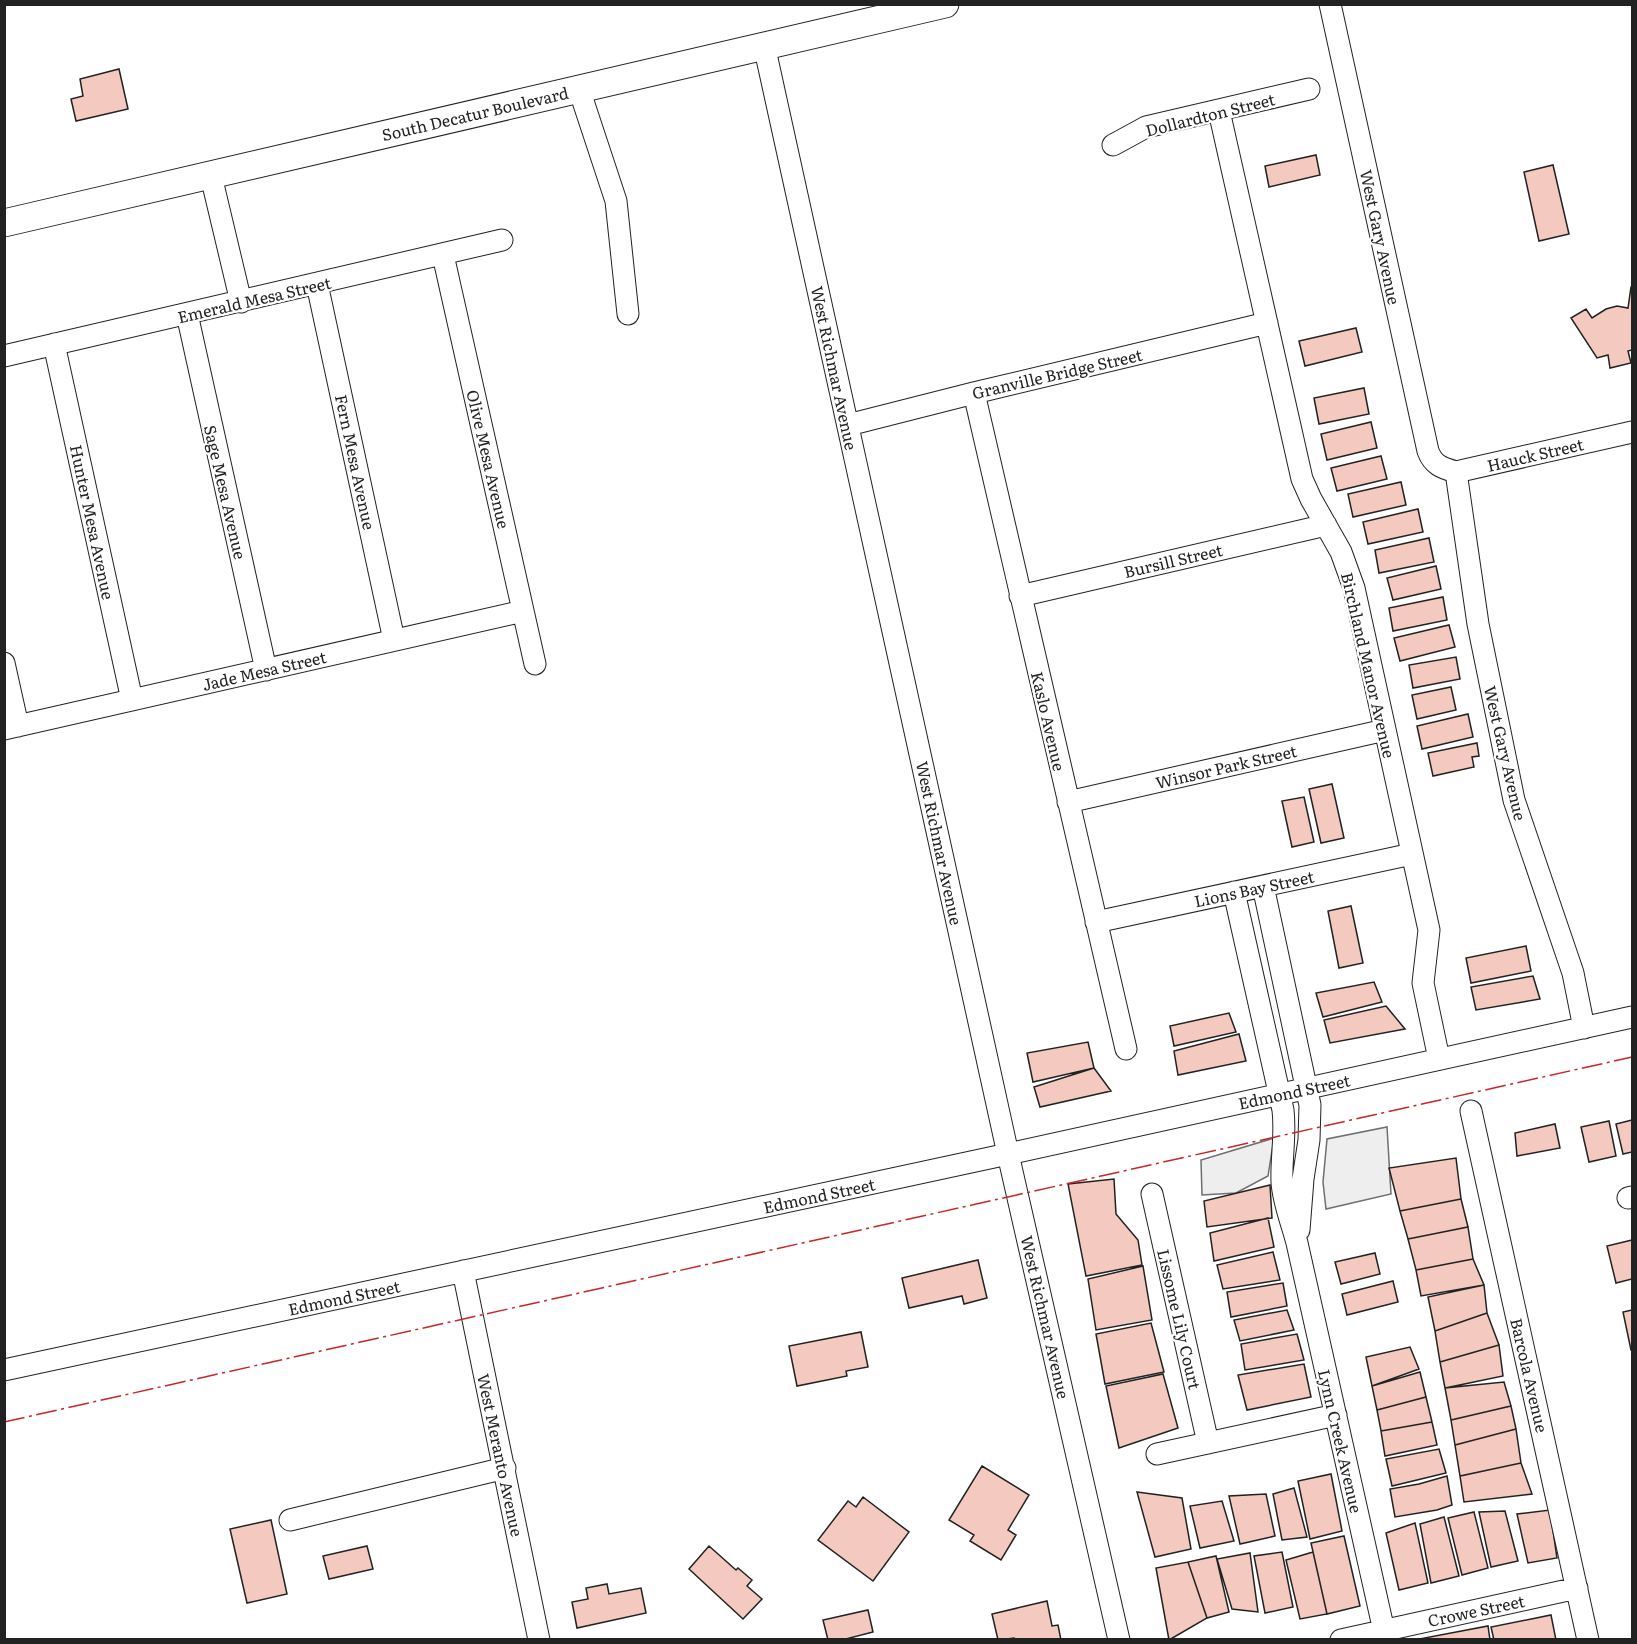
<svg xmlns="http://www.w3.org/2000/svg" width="1637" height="1644" viewBox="0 0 1637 1644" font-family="Literata,serif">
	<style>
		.green { fill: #eee; stroke: #6f6f6f; stroke-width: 1.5 }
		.building { fill: #f3c9c0; stroke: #222; stroke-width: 1.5 }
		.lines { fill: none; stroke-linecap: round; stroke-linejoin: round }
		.minor-casing { stroke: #222; stroke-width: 23 }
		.major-casing { stroke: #222; stroke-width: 29 }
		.minor { stroke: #fff; stroke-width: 21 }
		.major { stroke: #fff; stroke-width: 27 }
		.power { stroke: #c62828; stroke-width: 1.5; stroke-dasharray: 21 4.5 3 4.5; stroke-linecap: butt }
		.labels { text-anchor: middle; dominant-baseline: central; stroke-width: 4.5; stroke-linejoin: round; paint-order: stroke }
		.street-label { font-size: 16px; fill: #222; stroke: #fff }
	</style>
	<rect width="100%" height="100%" fill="#fff"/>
	<path class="green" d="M1387,1127L1391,1194L1326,1209L1323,1182L1327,1139Z
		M1274,1138L1268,1176L1236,1193L1202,1195L1201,1160Z"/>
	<path class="building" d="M119,69L128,109L76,121L71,99L83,96L80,79Z
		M1316,155L1320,175L1269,187L1265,166Z
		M1553,165L1569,234L1539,241L1524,172Z
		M1631,287H1632V350L1628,351L1631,363L1610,368L1608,355L1597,358L1571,318L1586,309L1592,318L1606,309L1617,306L1628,308Z
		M1356,328L1362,352L1305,366L1299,341Z
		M1364,388L1369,414L1319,424L1314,398Z
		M1371,422L1377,448L1327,460L1321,434Z
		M1381,456L1387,479L1337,491L1331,468Z
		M1401,482L1406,505L1353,517L1348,494Z
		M1418,509L1423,532L1368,544L1363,522Z
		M1429,538L1434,562L1379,573L1375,550Z
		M1436,566L1441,589L1393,600L1387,578Z
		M1443,597L1447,620L1393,631L1389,608Z
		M1449,625L1455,647L1400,661L1394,638Z
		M1456,657L1460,679L1413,688L1409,665Z
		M1451,687L1456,710L1417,719L1412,695Z
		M1468,714L1473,737L1422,749L1417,726Z
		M1477,743L1479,756L1472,757L1474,767L1433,776L1428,753Z
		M1332,784L1344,838L1321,843L1309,789Z
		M1304,797L1314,842L1292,847L1282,801Z
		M1351,906L1363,963L1339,968L1328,911Z
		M1526,946L1531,971L1471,983L1466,958Z
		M1533,976L1540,999L1476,1010L1471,987Z
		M1374,982L1382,1002L1323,1017L1316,993Z
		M1386,1006L1405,1029L1330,1043L1324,1020Z
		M1229,1013L1236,1032L1174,1046L1170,1026Z
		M1239,1034L1246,1061L1178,1075L1174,1051Z
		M1088,1042L1094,1068L1033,1082L1027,1053Z
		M1094,1068L1111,1091L1040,1107L1034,1087Z
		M1632,1120V1152L1623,1154L1616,1124Z
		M1609,1121L1616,1156L1589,1162L1581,1127Z
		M1555,1124L1560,1148L1517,1156L1515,1133Z
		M1456,1158L1461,1199L1400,1211L1389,1168Z
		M1114,1179L1116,1214L1138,1240L1142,1265L1086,1276L1068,1184Z
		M1270,1185L1272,1218L1207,1227L1204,1201Z
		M1461,1199L1468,1227L1408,1239L1400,1211Z
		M1268,1218L1274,1247L1214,1261L1210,1233Z
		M1468,1227L1473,1259L1416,1270L1408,1239Z
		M1632,1240V1279L1616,1283L1607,1246Z
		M1273,1252L1280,1280L1223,1289L1217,1265Z
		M1375,1253L1380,1274L1341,1284L1335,1262Z
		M1473,1259L1484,1285L1421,1296L1416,1270Z
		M978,1260L987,1298L964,1304L962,1296L909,1308L902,1278Z
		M1143,1266L1152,1320L1096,1330L1088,1279Z
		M1393,1281L1398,1302L1347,1315L1342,1294Z
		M1283,1283L1287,1306L1231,1317L1227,1292Z
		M1484,1285L1487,1313L1435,1331L1428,1297Z
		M1287,1310L1294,1330L1240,1341L1234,1320Z
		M1632,1310V1350H1631L1623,1312Z
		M1487,1313L1499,1345L1440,1362L1435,1331Z
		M1151,1323L1164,1372L1105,1384L1096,1334Z
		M861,1332L868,1367L846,1371L847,1376L797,1386L789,1346Z
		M1297,1334L1304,1360L1245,1370L1241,1344Z
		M1499,1345L1503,1376L1445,1388L1440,1362Z
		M1410,1347L1419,1369L1372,1386L1366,1357Z
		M1304,1364L1311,1397L1247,1410L1238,1375Z
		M1420,1372L1426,1397L1377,1410L1372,1386Z
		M1163,1374L1178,1428L1119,1448L1106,1386Z
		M1504,1382L1511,1406L1451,1420L1445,1388Z
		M1426,1397L1432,1422L1381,1431L1377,1410Z
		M1511,1406L1516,1429L1455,1445L1451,1420Z
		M1432,1422L1437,1445L1385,1456L1381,1431Z
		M1516,1429L1521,1463L1460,1476L1455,1445Z
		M1439,1449L1446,1473L1392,1486L1386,1459Z
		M1521,1463L1532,1494L1464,1502L1460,1476Z
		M982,1466L1029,1495L1008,1530L1016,1535L1001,1560L970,1541L974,1535L949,1520Z
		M1331,1474L1342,1531L1310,1539L1298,1481Z
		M1447,1476L1452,1505L1437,1510L1395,1517L1390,1489L1419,1484Z
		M1294,1488L1307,1537L1282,1540L1273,1494Z
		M1137,1492L1182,1498L1191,1549L1155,1557Z
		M1266,1494L1275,1536L1240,1544L1229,1496Z
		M863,1497L909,1532L873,1581L818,1540L848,1501L856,1507Z
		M1222,1501L1234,1541L1200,1548L1190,1506Z
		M1550,1510L1557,1558L1528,1563L1517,1514Z
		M1505,1511L1518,1561L1491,1567L1479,1512Z
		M1474,1512L1488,1568L1462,1575L1448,1518Z
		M1444,1517L1459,1576L1431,1583L1420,1524Z
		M271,1520L287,1594L247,1603L230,1529Z
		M1415,1523L1428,1583L1399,1590L1386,1533Z
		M1344,1536L1360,1606L1327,1614L1311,1543Z
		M367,1546L373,1569L329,1579L323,1556Z
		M709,1546L736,1570L738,1568L752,1580L747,1586L762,1599L743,1619L689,1569Z
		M1282,1552L1293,1607L1265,1613L1254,1556Z
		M1313,1552L1327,1614L1300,1619L1286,1560Z
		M1250,1553L1258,1612L1232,1609L1217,1559Z
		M1216,1556L1229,1612L1207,1618L1188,1562Z
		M1188,1562L1207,1618L1169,1640L1156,1568Z
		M607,1584L609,1594L641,1588L646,1613L577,1628L572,1602L588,1599L586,1588Z
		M1047,1601L1052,1626L1058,1625L1061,1640H1014V1638L998,1640L992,1614Z
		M868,1610L873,1632L842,1640H828L823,1620Z
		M1551,1615L1556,1640H1494L1491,1627Z
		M1488,1626L1490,1640H1419V1639Z"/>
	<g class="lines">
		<defs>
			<path id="minor" d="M1330,4L1428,451C1433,465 1442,468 1456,472L1632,432
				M764,45L1008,1154L1119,1640
				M579,89L616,201L628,314
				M1219,111L1302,479L1311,499L1341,552L1354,588L1429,930L1423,983L1439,1059
				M1113,145L1146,127L1309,89
				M211,176L241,302
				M443,255L535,664
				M317,284L394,640
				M187,314L266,670
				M54,344L132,700
				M4,356L502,240
				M974,393L1126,1049
				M848,425L974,393L1267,323
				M1456,472L1478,624L1514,800L1573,973L1584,1028
				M1020,596L1326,525
				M4,663L18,726
				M4,729L523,611
				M1068,802L1385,730
				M1263,886L1310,1105L1309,1140L1303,1179L1299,1230
				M1234,892L1283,1110C1286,1135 1281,1158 1282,1182C1283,1202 1292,1223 1297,1243L1386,1640
				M1096,922L1412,854
				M1471,1111L1588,1640
				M1152,1194L1208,1443
				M1628,1198L1632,1197
				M463,1271L539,1640
				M4,1370L1008,1154L1632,1017
				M1157,1454L1336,1415
				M290,1520L505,1468
				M1341,1640L1577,1588"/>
			<path id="major" d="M4,223C318,151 631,75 945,4"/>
		</defs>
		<use href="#minor" class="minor-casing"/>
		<use href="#major" class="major-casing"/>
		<use href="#minor" class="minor"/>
		<use href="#major" class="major"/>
		<path class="power" d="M4,1422L1632,1057"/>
	</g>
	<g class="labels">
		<g class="street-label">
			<text transform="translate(475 113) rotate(-13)">South Decatur Boulevard</text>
			<text transform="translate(1210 114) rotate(-14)">Dollardton Street</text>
			<text transform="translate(1381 237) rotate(78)">West Gary Avenue</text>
			<text transform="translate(254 299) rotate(-13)">Emerald Mesa Street</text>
			<text transform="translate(835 368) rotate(78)">West Richmar Avenue</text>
			<text transform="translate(1057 373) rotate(-13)">Granville Bridge Street</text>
			<text transform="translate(1535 454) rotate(-13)">Hauck Street</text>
			<text transform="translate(489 459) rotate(77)">Olive Mesa Avenue</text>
			<text transform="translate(356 462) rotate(78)">Fern Mesa Avenue</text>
			<text transform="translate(226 492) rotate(77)">Sage Mesa Avenue</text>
			<text transform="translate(93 522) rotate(78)">Hunter Mesa Avenue</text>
			<text transform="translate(1173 560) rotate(-13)">Bursill Street</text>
			<text transform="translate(1369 665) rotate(77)">Birchland Manor Avenue</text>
			<text transform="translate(264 670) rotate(-13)">Jade Mesa Street</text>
			<text transform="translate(1049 721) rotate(77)">Kaslo Avenue</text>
			<text transform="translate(1506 753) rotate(77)">West Gary Avenue</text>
			<text transform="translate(1226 766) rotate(-13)">Winsor Park Street</text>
			<text transform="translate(940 843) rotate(78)">West Richmar Avenue</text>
			<text transform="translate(1254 888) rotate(-12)">Lions Bay Street</text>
			<text transform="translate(1294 1091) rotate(-12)">Edmond Street</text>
			<text transform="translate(819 1195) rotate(-12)">Edmond Street</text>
			<text transform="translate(344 1297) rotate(-12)">Edmond Street</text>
			<text transform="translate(1046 1317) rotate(77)">West Richmar Avenue</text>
			<text transform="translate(1180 1319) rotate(77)">Lissome Lily Court</text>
			<text transform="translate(1530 1375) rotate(77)">Barcola Avenue</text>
			<text transform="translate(1341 1441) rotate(77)">Lynn Creek Avenue</text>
			<text transform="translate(501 1455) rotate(78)">West Meranto Avenue</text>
			<text transform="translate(1476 1610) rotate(-12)">Crowe Street</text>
		</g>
	</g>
	<rect width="1637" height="1644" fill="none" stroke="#222222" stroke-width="12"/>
</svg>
